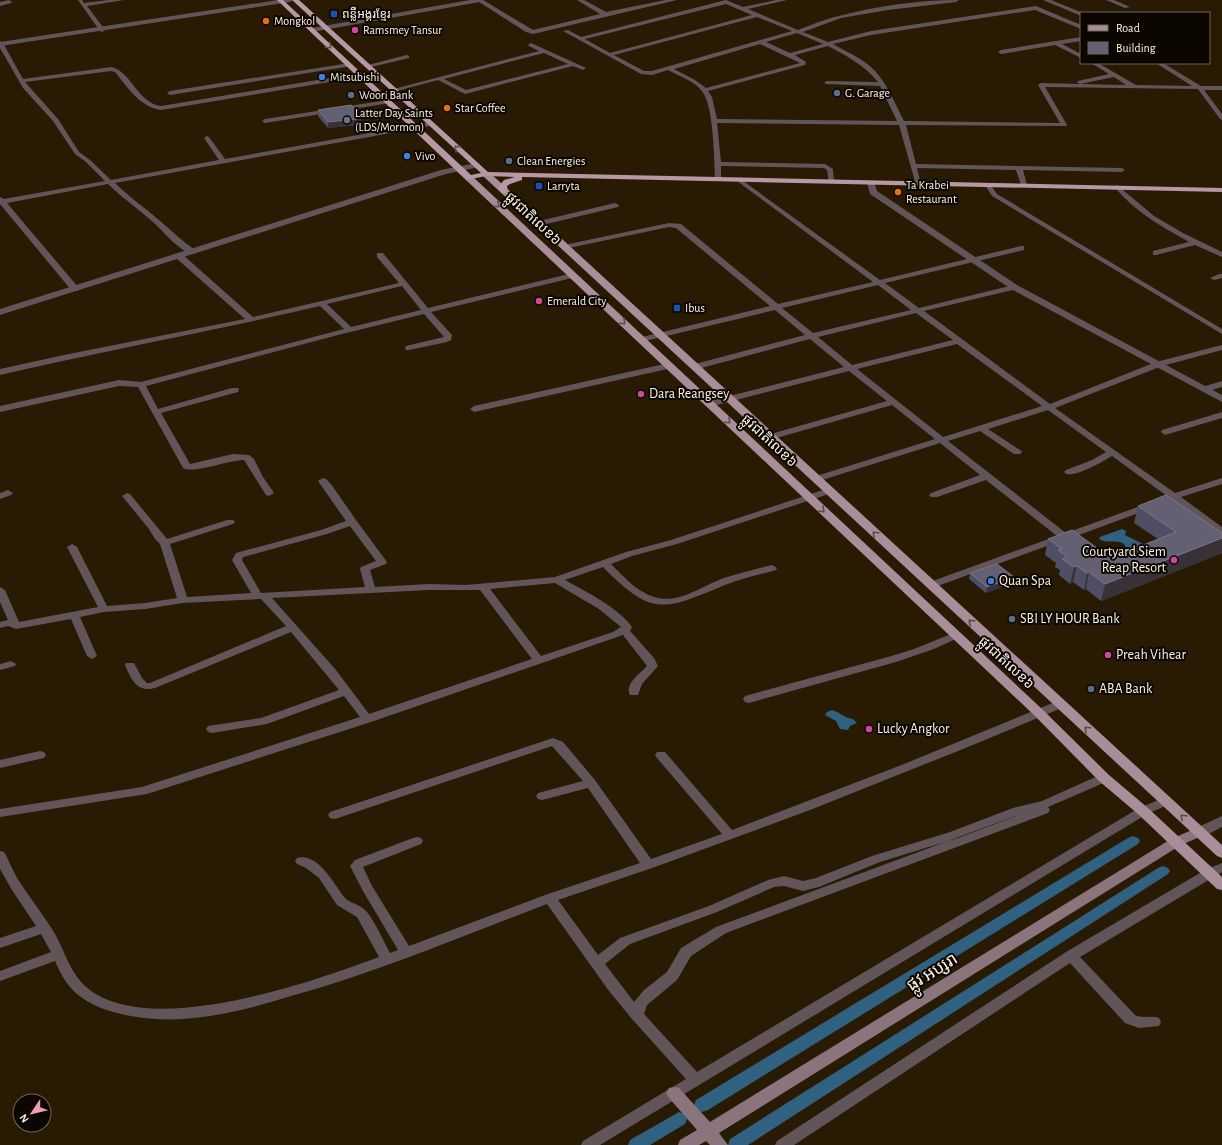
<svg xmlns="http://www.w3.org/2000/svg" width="1222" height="1145" viewBox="0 0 1222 1145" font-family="'Alegreya Sans','Noto Sans Khmer',sans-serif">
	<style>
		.water { fill: #306180 }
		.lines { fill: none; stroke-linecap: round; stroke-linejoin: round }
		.canal { fill: #306180; fill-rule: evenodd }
		.minor { fill: #62555a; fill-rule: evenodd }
		.tertiary { fill: #62555a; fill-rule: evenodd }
		.secondary { fill: #8a757d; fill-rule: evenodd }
		.primary { fill: #a98d98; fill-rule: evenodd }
		.trunk { fill: #b798a4; fill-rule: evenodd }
		.wall { fill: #504e65 }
		.shaded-wall { fill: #383238 }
		.building { fill: #626072; stroke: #7a7784 }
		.oneway { stroke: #624f52 }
		.oneway2 { stroke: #5a4a4c }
		.transit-dot { fill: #1a4fb4; stroke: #0c0601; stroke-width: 1.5 }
		.food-dot { fill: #e8710a; stroke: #0c0601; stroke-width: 1.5 }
		.hotel-dot { fill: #d1479c; stroke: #0c0601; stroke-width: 1.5 }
		.shop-dot { fill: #3f7fe0; stroke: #0c0601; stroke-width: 1.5 }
		.service-dot { fill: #5c6f8a; stroke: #0c0601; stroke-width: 1.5 }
		.worship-dot { fill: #6b7280; stroke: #0c0601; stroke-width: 1.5 }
		.labels { text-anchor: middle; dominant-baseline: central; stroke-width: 4; stroke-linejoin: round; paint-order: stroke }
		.far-poi-label { font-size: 12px; fill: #fcf3e4; stroke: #0c0601; text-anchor: start }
		.street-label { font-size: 14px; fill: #fcf3e4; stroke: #0c0601 }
		.poi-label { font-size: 14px; fill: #fcf3e4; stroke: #0c0601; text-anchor: start }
		.near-street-label { font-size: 17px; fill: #fcf3e4; stroke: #0c0601 }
	</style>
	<rect width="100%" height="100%" fill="#281a03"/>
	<path class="water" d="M1122,529L1126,531L1125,535L1145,545L1119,555L1127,549L1124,544C1116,539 1107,544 1099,539L1100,537Z
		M832,710C840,712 844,718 853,719L857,723L850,726L848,730L840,729L836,721L825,715L827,712Z"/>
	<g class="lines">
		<path class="canal" d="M1133,836L1138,838L1140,841L1138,844L708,1110L702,1112L696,1110L694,1105L696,1100L1128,838Z
			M1163,866L1168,868L1170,871L1168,874L748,1145H728L730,1139L1158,868Z
			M679,1112L685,1114L687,1119L685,1124L650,1145H628L630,1140Z"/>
		<path class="minor" d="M9,0L12,2L11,3L0,6V2Z
			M78,0H82L84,3L109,0H124L87,6L105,30L102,32L100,31Z
			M476,0H483L533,30L600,14L577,0H584L606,12L666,0H677L533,34L526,32Z
			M726,0L743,7L776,0H787L748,9L798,30C811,25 825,19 839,16C877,6 919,0 959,0L956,2L888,10L841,18L803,32L828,42L871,31L1036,6L1081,25V29L1035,10L871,35L833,44C847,52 864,59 875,71C888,85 895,104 904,121L1060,123L1038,85L1041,83L1080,84L1077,82L1078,81L1109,74L1091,63H1098L1136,85L1192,86L1156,63H1163L1201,86H1222V90H1204L1222,114V120L1220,119L1198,89L1045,87L1067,125L1066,126L906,125L916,164L1122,168L1125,170L1122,172L1023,170L1027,185L1024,187L1021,185L1016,170L917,168L921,184L916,185L899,125L717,123L721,162L825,164L833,169L834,182L829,183L827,170L824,168L721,166V179L718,181L715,179C714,158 714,107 702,91C694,81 679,76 668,70L652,75L641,74L563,31L568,30L581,37ZM726,4L752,15L610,53L585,39ZM757,17L792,31L652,71H644L614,55ZM797,33L823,44L790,53L766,42ZM760,44L800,63L706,88L695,80L674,69ZM828,46C847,56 864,65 878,82L827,81L825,82V84L880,86L897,121L717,119L712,97L708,91L805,65L806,62L795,55ZM1114,77L1126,85L1080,84Z
			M1043,0H1051L1083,13H1081V16L1079,15Z
			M1106,0H1114L1130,7L1125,8Z
			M1081,37V41L1062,44L1081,54V58L1055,45L1001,54L998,52L1001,50Z
			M0,41L3,43L23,79L112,67C132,73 138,103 161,106L360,73L363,75L360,77L161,110C140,107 128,88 115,72L111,71L25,82L58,119L79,152L90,160L111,180L219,160L204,138L207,136L209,137L225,159L430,122L433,124L430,126L115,183C129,197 144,207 159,220C171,230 182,241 195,250V254H192C178,250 164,232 154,223C139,209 122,198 108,184L7,203L78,287V291H72L0,204V197L4,199L105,181L86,162L75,154L53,121L23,88L0,48Z
			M531,43L586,68L583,70L573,66L465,94L438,80L393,92L390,90L539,51L529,46L528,45ZM544,53L568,64L466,90L444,79Z
			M407,55L409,56V58L367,68L364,66Z
			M350,63L353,65L352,66L170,95L167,93L170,91Z
			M388,100L391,102L390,103L265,123L262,121L265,119Z
			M739,178L880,280L1021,246H1024V250L885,283L919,308L1014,285H1017V289L924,311L1050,404L1156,362L1222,345V350L1162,366L1055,408L1175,493L1222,478V484L1181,497L1222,527V534L1219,533L1173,500H1167L1165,498L1167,496L1112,456C1102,462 1076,477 1066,474L1064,472L1066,470L1092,460L1106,452L1048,410L988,429L1020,450L1022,452L1020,454H1014L980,431L948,441L1066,533L1146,504L1149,503L1154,506L1152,508L1071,538L1069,540H1063L935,587H927L926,585L927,583L1057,536L986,480L937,497H931L929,495L931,493L980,475L940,443L819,481H813L811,479L813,477L935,439L892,405L773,439H767L766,437L767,435L887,401L849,371L709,407L706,406L705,404L706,402L844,367L810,339L694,370L690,367L691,365L805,335L775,310L641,342H638V338L770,306L676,228L669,227L564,249L560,247L564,245L669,223L681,224L778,304L873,282L737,181V179ZM878,285L911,310L813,333L782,308ZM916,313L953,340L852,365L818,337ZM957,344L1042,406L943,437L857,369Z
			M988,183L990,184L997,194L1222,329V334L992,196L985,185Z
			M1117,185L1154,216L1183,233L1222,252V257L1195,245L1156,255H1153V251L1189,242C1162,227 1136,212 1115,188V186Z
			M615,203L619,205L618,207L538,226L534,224L535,222Z
			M377,253H383L428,308L573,273L577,275L576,277L431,312L452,335L451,340L447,342L409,350H406L405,348L406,346L444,337L424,314L342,334L146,386L158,409L232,388H238L239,390L238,392L161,413L190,464L233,454L249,455L254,459L263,477L274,493L269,496L266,495L244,460C228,460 195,474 183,468L138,387L119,386L0,412V406L119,380L141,382L344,329L320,306C214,331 106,350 0,375V369L64,355L245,319L176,258V254H182L253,317L399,283L377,257ZM402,286L421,310L351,327L327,304Z
			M1219,274H1222V278L1214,280L1210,278Z
			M669,363L673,366L672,368L474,412L470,409L474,406Z
			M1222,381V387L1205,392L1201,389L1202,387Z
			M1222,412V418L1165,435L1161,432L1162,430Z
			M323,478L326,479L331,484L356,520L387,562L386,564L370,570L375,587L429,584L466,585L555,577L626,552L671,540L826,489L829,488L834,491L832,493L677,544L632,556L611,564C624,577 639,594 658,598C681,603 704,585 724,578C740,573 756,569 772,565L777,568L776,570C759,575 741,578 725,585C664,610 653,618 603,567L565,580C586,592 618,607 632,627L630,631L654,658L658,666L642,684L638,695H630C624,684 641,673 647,666L623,635L371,722L147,794L0,817V809L142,787L360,717L344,696L267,724L212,733L208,732L206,729L208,726L261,718L339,690L291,632L155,688C137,693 131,679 125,665L126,663H134L142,678L147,683H150L286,626L261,599L183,603L145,609L104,612L80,617L97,656L92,659L87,656L71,619L16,629L8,626L0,628V622L8,620L0,602V587L5,590L19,622L98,607L67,547L72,544L77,547L107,606L145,603L177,598L160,544L155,539L149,529L122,496L127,493L130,494L167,539L227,520H233L235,522L233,524L170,544L187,597L251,593L232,560L236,553L321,530L346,521L318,481ZM350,526L376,561L361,567L360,569L365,587L261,593L242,560L243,557L327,534ZM555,583L599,609L621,627L613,632L541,656L490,589ZM429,590H480L532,659L369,714L336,670L272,598Z
			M8,490L13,493L11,495L0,499V493Z
			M956,632L961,635L960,637L934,649L896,662L749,703L745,702L743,699L745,696L888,657L914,649Z
			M11,661L16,664L15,666L0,670V664Z
			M1060,700L1064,701L1066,704L1064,707L963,749L810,810L655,867L558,900L598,955L620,938L709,906L768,880L784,876L803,881L816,878L872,856L950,832L1013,808L1042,801L1100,775H1108L1110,778L1108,781L1048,807L1050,810L1048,813L726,933L691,956L677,980L647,1005L644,1014L697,1072L1139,808L1166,797L1170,798L1172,801L1170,804L1147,814L600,1145H581L583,1141L686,1079L632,1019L609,991L547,904C462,936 378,972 291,996C256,1007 219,1017 182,1019C152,1021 106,1016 81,997C68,988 61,975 55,961L0,981V971L51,952L41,934L0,948V938L36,926L12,890L0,869V851L4,852C10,862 14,874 21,884C32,901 45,917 55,934C65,952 70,972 85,986C146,1041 312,982 379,957L357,917L337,905L319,878L306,868L297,864L295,861L297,858C318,852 334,884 344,897C349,903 359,904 365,910C374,919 384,942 390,953L398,950L363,891L350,866L355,860L413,838L417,837L421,838L423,841L421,844L363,867L372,886L409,946L545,895L640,863L588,788L542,800L538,799L536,796L538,793L583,781L552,746L338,818L334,819L330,818L328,815L330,812L553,738L563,742L595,780L651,859L722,834L657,758L655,755L657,752H665L732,830L904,764ZM1021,814L716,927L681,948L667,972L644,990L634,1002L605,964L630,944L717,912L774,887L784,886L803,891L819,887L880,862L958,838Z
			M40,751L44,752L46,755L44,758L0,768V760Z
			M1222,863V872L1080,957L1135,1015C1143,1019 1151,1015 1159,1018L1161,1022L1159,1026L1139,1028L1125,1023L1070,963L794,1145H775L777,1141L1066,952L1205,870Z"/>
		<path class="tertiary" d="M278,0H293L290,2L0,46V42Z
			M470,0H483L480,2L312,32L309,30L312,28Z
			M476,163L480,165L479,167L446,174L0,315V309L441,170Z
			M868,181H874L877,191L1017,285L1222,395V402L1011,289L870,194L867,183Z
			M1222,816V827C1214,831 1204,838 1194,835L1192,832L1194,829Z"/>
		<path class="secondary" d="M1199,827L1204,829L1206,832L1204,835L1181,845L719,1133L728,1145H710L706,1141L699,1145H678L680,1140L697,1130L669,1098L666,1093L669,1088L674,1087L679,1088L710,1122L1171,839Z"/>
		<path class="primary" d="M483,172H489L1222,845V858L1217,856L483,176Z
			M466,176H472L1043,710L1109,775L1148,808L1222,877V890L1217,889L1138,814L1099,781L1035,716L466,180Z"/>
		<path class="trunk" d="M277,0H283L471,175L481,173L292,0H299L488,172L1222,188V192L522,177V180L510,184L507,186L508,192L504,194L500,192L499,186L504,180L515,177L486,176L466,180Z"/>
	</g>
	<path class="wall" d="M318,110L362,122L357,123V125L328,128L318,116Z
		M1138,506L1222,533V553L1101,601L1086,589L1084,590L1073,582L1070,584L1059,575L1060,570L1055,567L1056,563L1045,555L1048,539L1111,558L1158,539L1134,523Z
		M970,573L1013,583L986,593L969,579Z"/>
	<path class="shaded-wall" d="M361,116L362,122L357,123V125L328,128V122Z
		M1222,538V553L1101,601L1105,584Z
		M1077,566L1073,582L1070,584L1074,567Z
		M1089,572L1086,589L1084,590L1087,573Z
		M1014,577L1013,583L986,593L987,587Z"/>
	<path class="building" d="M351,105L361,116L355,117L357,119L328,122L318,110Z
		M1166,495L1222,533V538L1105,584L1089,572L1087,573L1077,566L1074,567L1062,559L1067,557L1058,550L1062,549L1048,539L1072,530L1111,558L1176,532L1138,506Z
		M997,564L1014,577L987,587L970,573Z"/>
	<defs><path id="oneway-chevron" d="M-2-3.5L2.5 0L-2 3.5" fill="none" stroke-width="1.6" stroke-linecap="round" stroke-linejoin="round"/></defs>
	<g class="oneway">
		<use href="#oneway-chevron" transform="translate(329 46) rotate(43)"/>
		<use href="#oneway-chevron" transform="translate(457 148) rotate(-138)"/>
	</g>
	<g class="oneway2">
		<use href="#oneway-chevron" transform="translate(497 205) rotate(43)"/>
		<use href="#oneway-chevron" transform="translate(623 322) rotate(43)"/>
		<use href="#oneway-chevron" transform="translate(728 421) rotate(43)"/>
		<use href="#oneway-chevron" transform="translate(822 510) rotate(43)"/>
		<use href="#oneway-chevron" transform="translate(875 534) rotate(-137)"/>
		<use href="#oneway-chevron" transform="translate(971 622) rotate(-138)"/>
		<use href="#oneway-chevron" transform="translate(1087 729) rotate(-137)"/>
		<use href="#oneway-chevron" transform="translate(1183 817) rotate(-137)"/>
	</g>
	<g class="transit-dot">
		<rect x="330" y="10" width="8" height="8" rx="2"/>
		<rect x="535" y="182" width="8" height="8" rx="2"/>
		<rect x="673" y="304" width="8" height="8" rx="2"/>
	</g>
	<g class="food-dot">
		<circle cx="266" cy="21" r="4"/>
		<circle cx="447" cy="108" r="4"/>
		<circle cx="898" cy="192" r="4"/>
	</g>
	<g class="hotel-dot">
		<circle cx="355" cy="30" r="4"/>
		<circle cx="539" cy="301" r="4"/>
		<circle cx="641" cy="394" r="4"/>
		<circle cx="1174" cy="560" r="4"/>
		<circle cx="1108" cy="655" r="4"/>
		<circle cx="869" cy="729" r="4"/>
	</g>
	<g class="shop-dot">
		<circle cx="322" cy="77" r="4"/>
		<circle cx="407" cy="156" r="4"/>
		<circle cx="991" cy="581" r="4"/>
	</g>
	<g class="service-dot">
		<circle cx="837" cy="93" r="4"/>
		<circle cx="351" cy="95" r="4"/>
		<circle cx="509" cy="161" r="4"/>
		<circle cx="1012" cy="619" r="4"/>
		<circle cx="1091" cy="689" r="4"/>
	</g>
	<circle class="worship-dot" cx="347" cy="120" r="4"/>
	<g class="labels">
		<g class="far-poi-label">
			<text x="342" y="14">ពន្លឺអង្គរខ្មែរ</text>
			<text x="274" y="21">Mongkol</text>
			<text x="363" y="30">Ramsmey Tansur</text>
			<text x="330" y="77">Mitsubishi</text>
			<text x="845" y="93">G. Garage</text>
			<text x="359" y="95">Woori Bank</text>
			<text x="455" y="108">Star Coffee</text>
			<text x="355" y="113">Latter Day Saints<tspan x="355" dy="14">(LDS/Mormon)</tspan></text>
			<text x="415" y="156">Vivo</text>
			<text x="517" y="161">Clean Energies</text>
			<text x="906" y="185">Ta Krabei<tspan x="906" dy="14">Restaurant</tspan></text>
			<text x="547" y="186">Larryta</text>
			<text x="547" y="301">Emerald City</text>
			<text x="685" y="308">Ibus</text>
		</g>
		<g class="street-label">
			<text transform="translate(533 219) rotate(43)">ផ្លូវជាតិលេខ៦</text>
			<text transform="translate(769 441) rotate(43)">ផ្លូវជាតិលេខ៦</text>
			<text transform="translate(1006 663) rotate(43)">ផ្លូវជាតិលេខ៦</text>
		</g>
		<g class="poi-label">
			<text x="649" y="394">Dara Reangsey</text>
			<text x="1166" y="552" text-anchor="end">Courtyard Siem<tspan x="1166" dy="16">Reap Resort</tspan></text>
			<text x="999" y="581">Quan Spa</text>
			<text x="1020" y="619">SBI LY HOUR Bank</text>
			<text x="1116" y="655">Preah Vihear</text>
			<text x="1099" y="689">ABA Bank</text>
			<text x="877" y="729">Lucky Angkor</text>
		</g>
		<g class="near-street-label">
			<text transform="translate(932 972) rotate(-32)">ផ្លូវ អប្សរា</text>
		</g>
	</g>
	<rect x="1080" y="12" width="130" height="52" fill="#0c0601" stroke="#6c655c"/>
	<rect x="1088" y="25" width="20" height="6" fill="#a98d98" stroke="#6c655c"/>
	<text x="1116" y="32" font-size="12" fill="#fcf3e4">Road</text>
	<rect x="1088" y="42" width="20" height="12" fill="#626072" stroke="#6c655c"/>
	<text x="1116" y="52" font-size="12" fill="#fcf3e4">Building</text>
	<g transform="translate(32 1113) rotate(235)"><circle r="19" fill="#0c0601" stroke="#6c655c"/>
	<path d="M0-3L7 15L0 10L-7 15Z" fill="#ef9ab7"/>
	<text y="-6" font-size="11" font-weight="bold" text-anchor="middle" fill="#fcf3e4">N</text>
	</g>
</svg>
